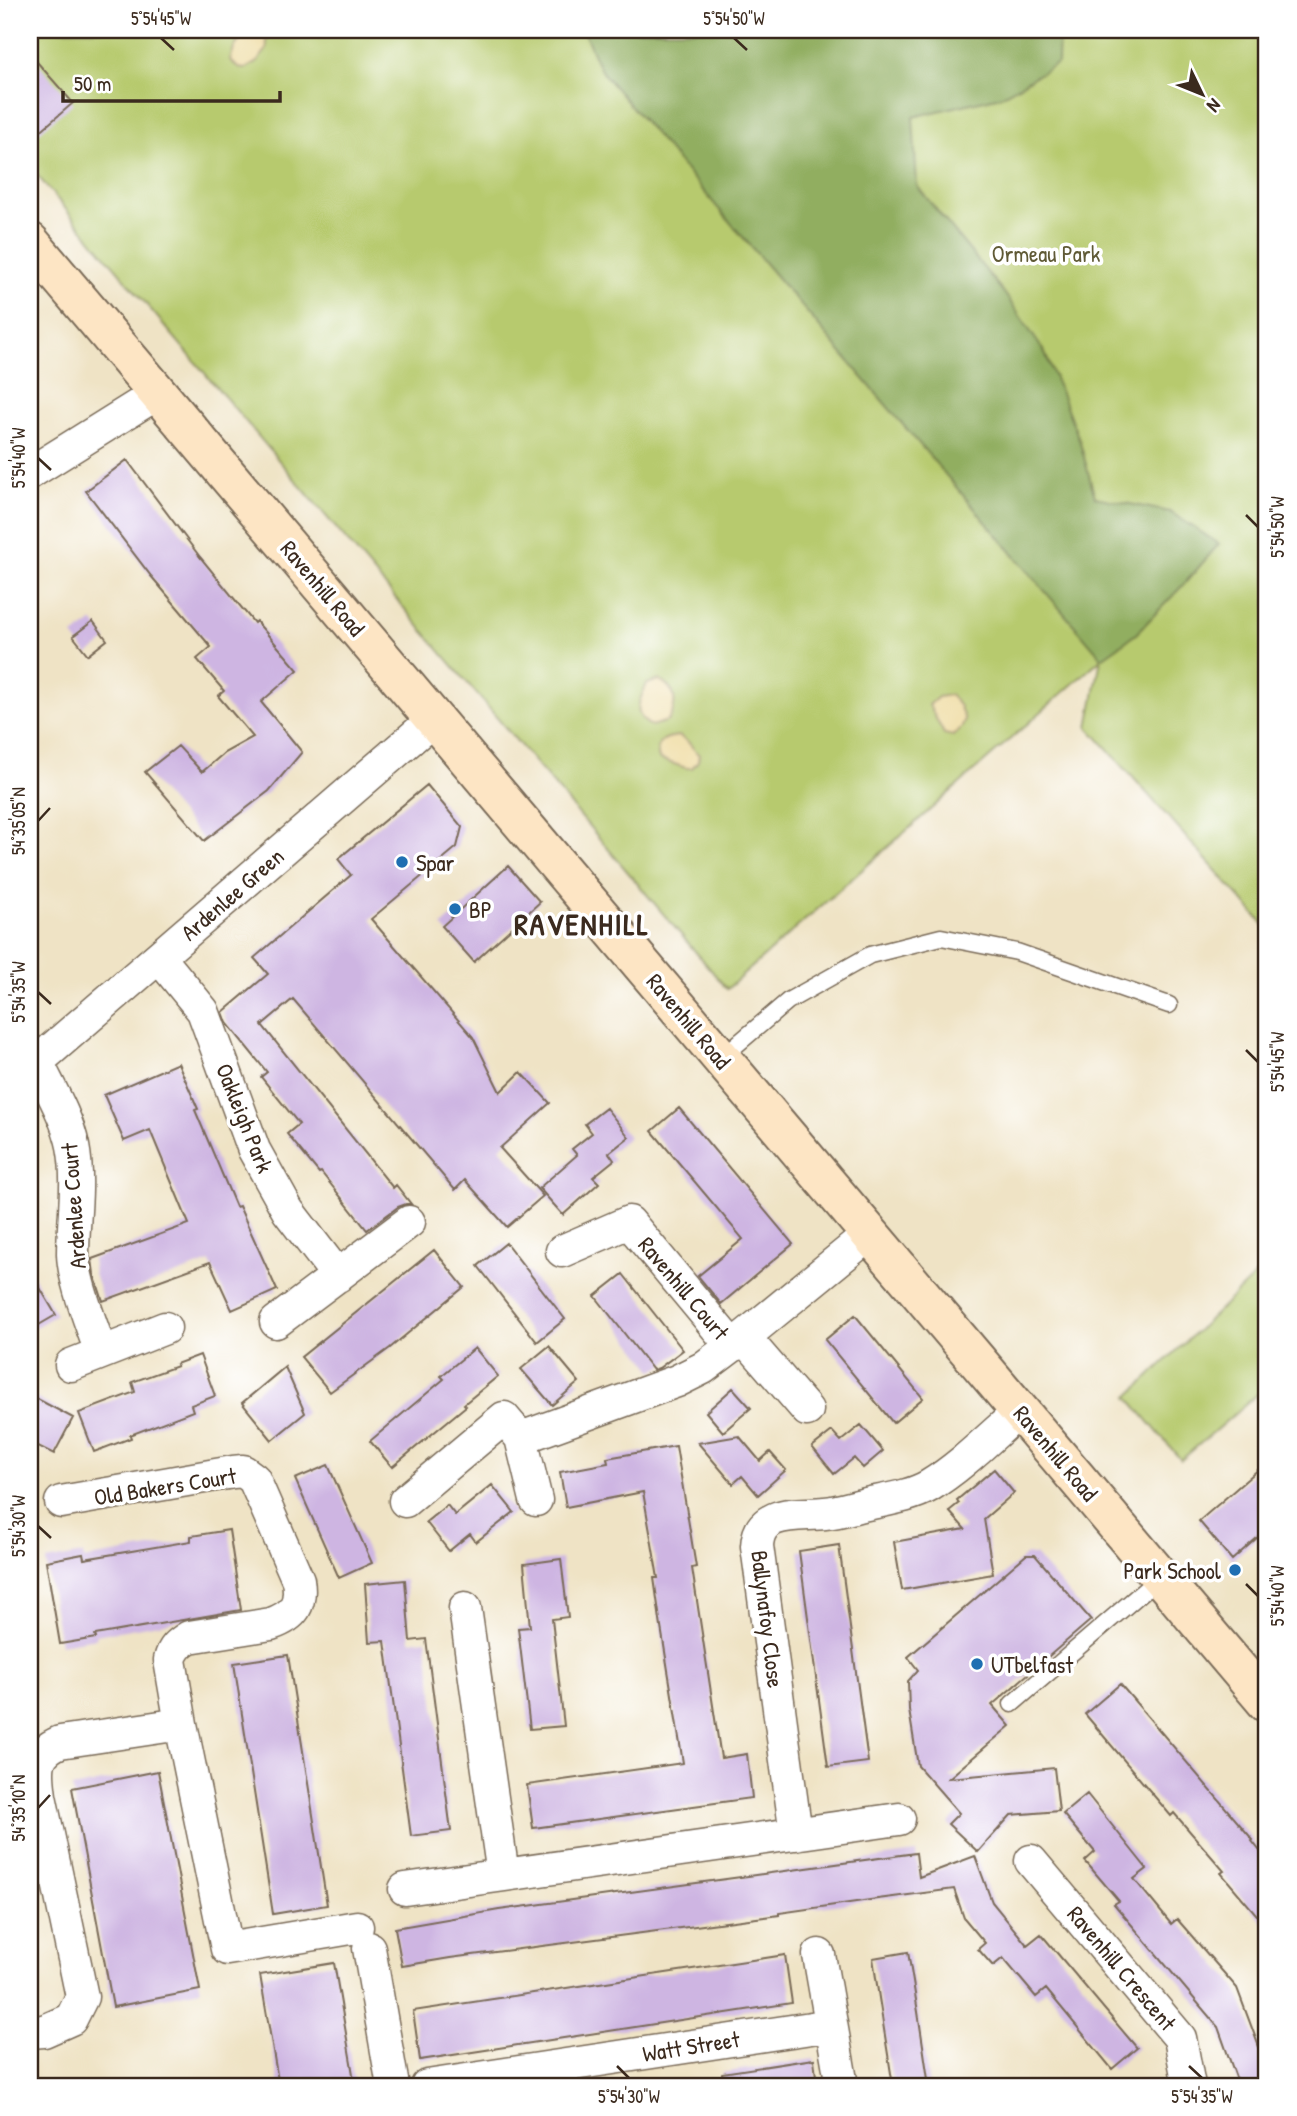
<svg xmlns="http://www.w3.org/2000/svg" width="1297" height="2116" viewBox="0 0 1297 2116" font-family="'Patrick Hand',sans-serif">
	<style>
		.green { fill: #b7ca6e; stroke: #797a46; stroke-width: 2 }
		.forest { fill: #91ae61; stroke: #666c40; stroke-width: 2 }
		.sand { fill: #eeda9e; stroke: #94825e; stroke-width: 2 }
		.building { fill: #ceb5e2 }
		.lines { fill: none; stroke-linecap: round; stroke-linejoin: round }
		.lane-casing { stroke: #7a6b58; stroke-width: 19 }
		.street-casing { stroke: #7a6b58; stroke-width: 35 }
		.secondary-casing { stroke: #7a6b58; stroke-width: 42 }
		.lane { stroke: #fff; stroke-width: 16 }
		.street { stroke: #fff; stroke-width: 32 }
		.secondary { stroke: #fde5c4; stroke-width: 38 }
		.ticks { fill: none; stroke: #3b2a1e; stroke-width: 2.5 }
		.poi-dot { fill: #1f6fb2; stroke: #fff; stroke-width: 2.5 }
		.labels { text-anchor: middle; dominant-baseline: central; stroke-width: 7; stroke-linejoin: round; paint-order: stroke }
		.park-label { font-size: 23px; fill: #605a36; stroke: #fff }
		.street-label { font-size: 23px; fill: #3b2a1e; stroke: #fff }
		.poi-label { font-size: 23px; fill: #3b2a1e; stroke: #fff; text-anchor: start }
		.district-label { font-size: 30px; font-weight: bold; letter-spacing: 2px; fill: #3b2a1e; stroke: #fff }
		.neatline { fill: none; stroke: #3b2a1e; stroke-width: 2.5 }
		.ticks-label { font-size: 18px; text-anchor: middle; fill: #3b2a1e }
	</style>
	<rect width="100%" height="100%" fill="#fff"/>
	<filter id="ink" filterUnits="userSpaceOnUse"><feTurbulence type="fractalNoise" baseFrequency=".0143" numOctaves="2"/><feDisplacementMap in="SourceGraphic" scale="14" xChannelSelector="R" yChannelSelector="G"/><feConvolveMatrix kernelMatrix="1 2 1 2 8 2 1 2 1" color-interpolation-filters="sRGB"/></filter>
	<filter id="wash" filterUnits="userSpaceOnUse"><feTurbulence type="fractalNoise" baseFrequency=".00686" numOctaves="4" result="noise"/><feDisplacementMap in="SourceGraphic" scale="28" xChannelSelector="R" yChannelSelector="G"/><feGaussianBlur stdDeviation="1.57" result="paint"/><feColorMatrix in="noise" values="0 0 0 0 0 0 0 0 0 0 0 0 0 0 0 0 0 1.4 0 .05"/><feComposite in="paint" operator="in"/></filter>
	<g filter="url(#wash)">
		<rect width="100%" height="100%" fill="#efe3c5"/>
		<path class="green" d="M30,30H1267V928L1088,727L1101,659L727,989L30,167Z
			M1267,1264V1386L1181,1460L1128,1397Z"/>
		<path class="forest" d="M583,30H1059L1058,63L1001,96L913,117L917,186L1005,294L1045,353L1079,439L1095,497L1170,512L1219,544L1186,582L1136,634L1102,658L601,71Z"/>
		<path class="sand" d="M247,30L266,31L267,49L257,62L245,69L238,68L230,60L234,48Z
			M659,680C677,688 678,705 668,721L651,726C631,715 639,700 647,684Z
			M950,695L959,705L965,720L962,727L953,736L944,734L929,705L938,697Z
			M679,736L688,742L699,755L698,761L692,768H686L659,759C654,742 664,737 679,736Z"/>
		<g id="blocks">
			<path class="building" d="M30,54L73,103L30,140Z
				M127,460L200,557L254,623L256,621L298,670L261,702L302,752L269,791L204,841L145,772L178,746L202,772L224,753L253,737L218,696L224,691L197,659L211,647L151,576L86,491Z
				M93,621L107,640L88,655L73,636Z
				M427,785L462,827L457,847L371,919L473,1037L500,1092L521,1072L550,1103L500,1148L543,1196L507,1227L465,1180L455,1190L293,999L262,1025L393,1188L396,1185L411,1204H406L398,1207L367,1230L321,1172L319,1173L287,1134L299,1124L261,1077L267,1072L227,1023L223,1012L268,974L254,958L351,875L338,859Z
				M508,866L540,902L474,962L442,926Z
				M178,1063L198,1109L195,1110L236,1207L239,1206L277,1290L232,1310L210,1262L103,1301L94,1274L92,1259L189,1224L150,1130L124,1141L104,1095Z
				M606,1108L629,1137L609,1153L614,1160L593,1177L599,1183L563,1215L539,1188L577,1155L572,1149L592,1133L585,1124Z
				M679,1108L793,1244L721,1304L698,1276L743,1239L652,1131Z
				M506,1243L565,1319L537,1342L478,1266Z
				M434,1250L464,1287L390,1348L330,1392L301,1357Z
				M30,1271L56,1315L30,1330Z
				M623,1274L683,1350L659,1368L653,1370L595,1296Z
				M855,1315L923,1398L893,1423L825,1340Z
				M549,1346L579,1382L552,1405L521,1369Z
				M475,1348L498,1376L464,1404L466,1406L392,1467L370,1441L444,1379L441,1376Z
				M200,1355L215,1396L191,1405L193,1411L130,1435L131,1438L94,1452L79,1413L135,1392L132,1382L177,1366L176,1364Z
				M285,1367L305,1413L272,1440L242,1403Z
				M733,1388L751,1408L723,1432L706,1412Z
				M30,1395L73,1418L54,1454L30,1442Z
				M861,1425L883,1451L863,1468L854,1458L834,1474L812,1447L832,1431L841,1441Z
				M739,1436L760,1461L770,1452L786,1470L758,1495L742,1476L733,1484L698,1443Z
				M676,1446L696,1567L692,1568L721,1758L747,1754L752,1798L533,1828L527,1785L683,1763L661,1627L654,1578H658L643,1492L566,1507L560,1472L608,1463L607,1458Z
				M1267,1462V1529L1232,1560L1199,1521Z
				M328,1465L372,1563L339,1578L295,1479Z
				M994,1469L1014,1493L984,1519L993,1574L902,1590L894,1542L965,1529L949,1511L959,1503L957,1500Z
				M492,1485L514,1512L476,1542L470,1534L449,1551L426,1522L447,1505L455,1515Z
				M229,1530L241,1610L95,1635L96,1638L60,1644L46,1561L83,1554L84,1559L191,1541V1536Z
				M839,1545L868,1762L828,1767L799,1551Z
				M1026,1555H1035L1091,1620L992,1705L1010,1726L949,1778L1054,1768L1059,1811L1011,1815L978,1852L948,1824L959,1813L918,1766L909,1710L908,1681L918,1670L908,1657Z
				M561,1559L568,1617L552,1619L564,1726L530,1729L518,1628L530,1627L524,1564Z
				M405,1580L410,1641L426,1639L451,1831L411,1836L385,1641L369,1642L365,1584Z
				M288,1655L327,1905L273,1914L234,1663Z
				M1120,1684L1253,1840L1252,1841L1267,1860V1927L1221,1873L1224,1871L1174,1813L1171,1816L1085,1714Z
				M158,1771L200,1990L113,2007L72,1788Z
				M1087,1794L1147,1869L1134,1879L1171,1924L1177,1919L1237,1988L1265,2063L1267,2086H1239L1218,2027L1114,1904L1119,1901L1085,1861L1095,1852L1063,1814Z
				M916,1853L919,1877L975,1856L992,1902L1027,1945L1041,1934L1137,2048L1112,2069L1046,1989L1036,1997L1003,1958L993,1966L978,1949L985,1943L964,1918L954,1889L870,1900L779,1913V1915L450,1958L402,1966L395,1928L499,1910Z
				M908,1952L918,2012L929,2086H893L879,1998L873,1958Z
				M785,1955L792,2003L420,2060L413,2011Z
				M334,1963L355,2086H279L260,1975Z
				M814,2059L817,2086H723L722,2073Z"/>
		</g>
	</g>
	<g filter="url(#ink)">
		<use href="#blocks" fill-opacity="0" stroke="#7a6b58" stroke-width="2"/>
		<g class="lines">
			<defs>
				<path id="lane" d="M721,1058L788,1001L870,955L941,937L1017,952L1169,1005
					M1012,1704L1161,1576"/>
				<path id="street" d="M30,473L158,393
					M159,957L203,1011L254,1150L288,1211L338,1276
					M37,1062C50,1089 67,1117 73,1146C80,1182 73,1219 73,1254C74,1283 92,1325 101,1353
					M30,1068L434,719
					M562,1251L629,1222L732,1346
					M276,1322L409,1222
					M744,1337L807,1410
					M71,1365L165,1328
					M521,1438L536,1500
					M405,1501L504,1418L521,1438L677,1381L703,1368L744,1337L870,1234
					M61,1502L233,1472L243,1471L254,1479L298,1580C302,1605 294,1616 271,1624L189,1637C179,1643 173,1648 170,1660L181,1724L227,1949L357,1927
					M465,1608L503,1875
					M796,1834L757,1546C759,1508 799,1516 825,1513C837,1512 850,1508 862,1505C883,1500 910,1497 929,1486C962,1466 991,1436 1020,1411
					M1031,1861L1180,2038L1189,2086
					M405,1889L899,1819
					M369,1948L393,2086
					M819,1955L842,2086
					M30,2032L44,2031L71,2019L82,1997L40,1796C37,1771 33,1753 60,1742L181,1724
					M427,2086L831,2025"/>
				<path id="secondary" d="M30,242L1267,1703"/>
			</defs>
			<use href="#lane" class="lane-casing"/>
			<use href="#street" class="street-casing"/>
			<use href="#secondary" class="secondary-casing"/>
			<use href="#lane" class="lane"/>
			<use href="#street" class="street"/>
			<use href="#secondary" class="secondary"/>
		</g>
	</g>
	<path class="ticks" d="M161,38L174,50M734,38L747,50M38,458L51,470M1246,515L1258,527M38,821L50,808M38,992L51,1004M1246,1050L1258,1062M38,1526L51,1538M1246,1584L1258,1596M38,1808L50,1795M617,2066L629,2078M1189,2066L1202,2078"/>
	<g class="poi-dot">
		<circle cx="402" cy="862" r="7"/>
		<circle cx="455" cy="909" r="7"/>
		<circle cx="1235" cy="1570" r="7"/>
		<circle cx="977" cy="1664" r="7"/>
	</g>
	<g class="labels">
		<g class="park-label">
			<text x="1046" y="253">Ormeau Park</text>
		</g>
		<g class="street-label">
			<text transform="translate(323 588) rotate(50)">Ravenhill Road</text>
			<text transform="translate(232 894) rotate(-41)">Ardenlee Green</text>
			<text transform="translate(689 1021) rotate(50)">Ravenhill Road</text>
			<text transform="translate(245 1118) rotate(68)">Oakleigh Park</text>
			<text transform="translate(73 1206) rotate(-94)">Ardenlee Court</text>
			<text transform="translate(684 1288) rotate(50)">Ravenhill Court</text>
			<text transform="translate(1056 1453) rotate(50)">Ravenhill Road</text>
			<text transform="translate(165 1486) rotate(-9)">Old Bakers Court</text>
			<text transform="translate(768 1619) rotate(83)">Ballynafoy Close</text>
			<text transform="translate(1122 1968) rotate(50)">Ravenhill Crescent</text>
			<text transform="translate(691 2046) rotate(-9)">Watt Street</text>
		</g>
		<g class="poi-label">
			<text x="416" y="862">Spar</text>
			<text x="469" y="909">BP</text>
			<text x="1221" y="1570" text-anchor="end">Park School</text>
			<text x="991" y="1664">UTbelfast</text>
		</g>
		<g class="district-label">
			<text x="582" y="924">RAVENHILL</text>
		</g>
	</g>
	<rect width="1297" height="2116" fill="none" stroke="#fff" stroke-width="77"/>
	<g transform="translate(1202 94) rotate(133)" stroke="#ffffff" stroke-width="5" paint-order="stroke">
	<path d="M0-5L12 26L0 18L-12 26Z" fill="#3b2a1e"/>
	<text y="-10" font-size="19" font-weight="bold" text-anchor="middle" fill="#3b2a1e">N</text>
	</g>
	<path d="M63 91v10h217v-10" fill="none" stroke="#3b2a1e" stroke-width="3.5"/>
	<text x="74" y="91" font-size="21" fill="#3b2a1e" stroke="#ffffff" stroke-width="5" paint-order="stroke">50 m</text>
	<rect x="38" y="38" width="1220" height="2040" class="neatline"/>
	<g class="ticks-label">
		<text x="161" y="25">5°54'45"W</text>
		<text x="734" y="25">5°54'50"W</text>
		<text transform="translate(19 458) rotate(-90)" y="6">5°54'40"W</text>
		<text transform="translate(1278 527) rotate(-90)" y="6">5°54'50"W</text>
		<text transform="translate(19 821) rotate(-90)" y="6">54°35'05"N</text>
		<text transform="translate(19 992) rotate(-90)" y="6">5°54'35"W</text>
		<text transform="translate(1278 1062) rotate(-90)" y="6">5°54'45"W</text>
		<text transform="translate(19 1526) rotate(-90)" y="6">5°54'30"W</text>
		<text transform="translate(1278 1596) rotate(-90)" y="6">5°54'40"W</text>
		<text transform="translate(19 1808) rotate(-90)" y="6">54°35'10"N</text>
		<text x="629" y="2103">5°54'30"W</text>
		<text x="1202" y="2103">5°54'35"W</text>
	</g>
</svg>
